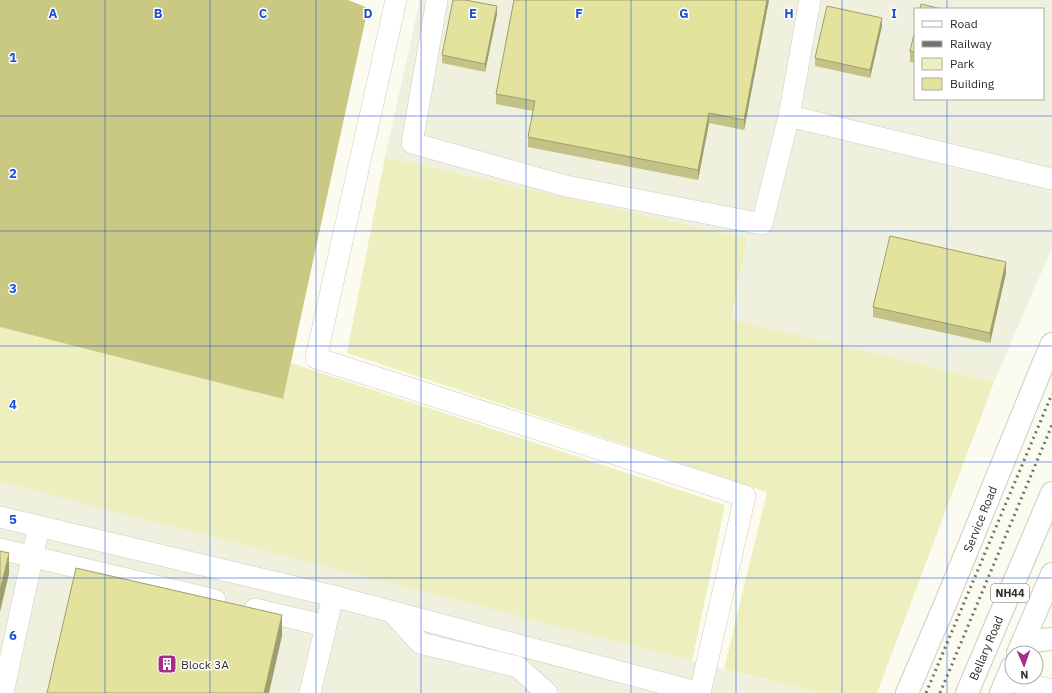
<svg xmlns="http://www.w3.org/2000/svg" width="1052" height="693" viewBox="0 0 1052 693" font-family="'IBM Plex Sans',sans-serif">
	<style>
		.built { fill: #eff0dd; fill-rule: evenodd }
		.green { fill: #eeefbe }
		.forest { fill: #c9c984 }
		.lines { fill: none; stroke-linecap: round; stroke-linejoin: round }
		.minor-casing { stroke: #cdcdc2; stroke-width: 22 }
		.major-casing { stroke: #cdcdc2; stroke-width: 24 }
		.highway-casing { stroke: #cdcdc2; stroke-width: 24 }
		.minor { stroke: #fff; stroke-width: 21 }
		.major { stroke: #fff; stroke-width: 22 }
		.highway { stroke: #fff; stroke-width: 22 }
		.rail { stroke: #72726c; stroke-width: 3; stroke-dasharray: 2 4; stroke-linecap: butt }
		.wall { fill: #c3c387 }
		.shaded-wall { fill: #9f9f6e }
		.building { fill: #e3e39d; stroke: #9f9f6e }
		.grid { fill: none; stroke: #1d4ed8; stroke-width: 1; stroke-opacity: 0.55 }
		.labels { text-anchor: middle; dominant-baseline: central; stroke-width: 3; stroke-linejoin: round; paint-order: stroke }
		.shield { fill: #fff; stroke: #6b6b68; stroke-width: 1 }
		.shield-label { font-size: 11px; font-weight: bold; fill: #2c2c28 }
		.street-label { font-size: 12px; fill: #2c2c28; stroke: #fff }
		.poi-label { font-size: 12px; fill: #2c2c28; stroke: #fff; text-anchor: start }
		.grid-label { font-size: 13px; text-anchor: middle; font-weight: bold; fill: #1d4ed8; stroke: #fff; stroke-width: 3; stroke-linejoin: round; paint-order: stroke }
	</style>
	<rect width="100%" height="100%" fill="#fbfbf0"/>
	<path class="built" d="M420,0H1052V248L994,382L731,319L747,238L385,157ZM915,9H1043V99H915Z
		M0,482L692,661L819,693H0Z"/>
	<path class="green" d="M385,157L747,238L731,319L994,382L877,693H819L724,669L767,492L347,353Z
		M0,327L282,399L291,363L725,505L692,661L0,482Z"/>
	<path class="forest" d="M0,0H348L368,8L283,399L0,327Z"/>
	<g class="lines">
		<defs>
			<path id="minor" d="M396,0L316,358L745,496L700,693
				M437,0L412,143L566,186L762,224L789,116L1052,179
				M789,116L810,0
				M0,517L333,596L700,693
				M0,549L215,600
				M255,609L326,626
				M391,611L420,643L518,667L547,693
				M1007,680L1052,690
				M3,693L39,526
				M310,693L333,596"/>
			<path id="major" d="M1023,642L1052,639
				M907,693L946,602L1044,362L1052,344"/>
			<path id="highway" d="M1018,653L1052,574
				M967,693L1052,493
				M1001,693L1012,667"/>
		</defs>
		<use href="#minor" class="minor-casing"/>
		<use href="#major" class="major-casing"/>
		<use href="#highway" class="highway-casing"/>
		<use href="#minor" class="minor"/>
		<use href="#major" class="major"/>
		<use href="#highway" class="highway"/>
		<path class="rail" d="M926,693L1052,394
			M940,693L1052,425"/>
	</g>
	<path class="wall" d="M514,0H769L744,130L709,123L698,180L528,147V137L533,111L496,104V94Z
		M497,14L485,72L442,63V55Z
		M882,26L870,78L815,66V58Z
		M915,30V63L910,62V51Z
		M1006,273L990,343L873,317V307Z"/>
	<path class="shaded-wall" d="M767,0H769L744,130V120Z
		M497,6V14L485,72V64Z
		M882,18V26L870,78V70Z
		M709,113V123L698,180V170Z
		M1006,262V273L990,343V333Z
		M9,553V574L0,612V591Z
		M282,615V636L269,693H264Z"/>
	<path class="building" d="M453,0H465L497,6L485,64L442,55Z
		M514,0H767L744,120L709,113L698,170L528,137L535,101L496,94Z
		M921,4L942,9H920Z
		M827,6L882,18L870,70L815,58Z
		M915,30V52L910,51Z
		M890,236L1006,262L990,333L873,307Z
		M0,551L9,553L0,591Z
		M76,568L282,615L264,693H47Z"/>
	<path class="grid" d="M105,0V693M210,0V693M316,0V693M421,0V693M526,0V693M631,0V693M736,0V693M842,0V693M947,0V9M947,99V693M0,116H1052M0,231H1052M0,346H1052M0,462H1052M0,578H1052"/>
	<defs>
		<symbol id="building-square" viewBox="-11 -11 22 22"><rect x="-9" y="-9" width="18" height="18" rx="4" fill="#a32e88" stroke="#fff"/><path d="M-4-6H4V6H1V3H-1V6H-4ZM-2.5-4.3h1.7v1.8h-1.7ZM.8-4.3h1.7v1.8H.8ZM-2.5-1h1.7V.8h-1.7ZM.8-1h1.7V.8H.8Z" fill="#fff"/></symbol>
	</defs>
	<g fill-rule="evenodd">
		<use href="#building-square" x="156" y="653" width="22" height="22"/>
	</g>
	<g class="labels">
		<rect class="shield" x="991" y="584" width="38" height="18" rx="3"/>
		<g class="shield-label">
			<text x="1010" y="593">NH44</text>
		</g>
		<g class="street-label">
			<text transform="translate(980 519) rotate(-68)">Service Road</text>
			<text transform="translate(986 648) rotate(-67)">Bellary Road</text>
		</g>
		<g class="poi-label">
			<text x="181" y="664">Block 3A</text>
		</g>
	</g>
	<g class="grid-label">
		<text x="53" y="18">A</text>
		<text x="158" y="18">B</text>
		<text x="263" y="18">C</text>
		<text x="368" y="18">D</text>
		<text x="473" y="18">E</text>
		<text x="579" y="18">F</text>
		<text x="684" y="18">G</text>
		<text x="789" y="18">H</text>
		<text x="894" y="18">I</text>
		<text x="13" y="62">1</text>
		<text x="13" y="178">2</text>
		<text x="13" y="293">3</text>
		<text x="13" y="409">4</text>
		<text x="13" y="524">5</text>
		<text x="13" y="640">6</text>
	</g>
	<rect x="914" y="8" width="130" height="92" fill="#ffffff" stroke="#ababa9"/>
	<rect x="922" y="21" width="20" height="6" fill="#ffffff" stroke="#ababa9"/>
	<text x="950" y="28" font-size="12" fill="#2c2c28">Road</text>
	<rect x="922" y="41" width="20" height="6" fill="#72726c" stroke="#ababa9"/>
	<text x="950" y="48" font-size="12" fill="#2c2c28">Railway</text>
	<rect x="922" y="58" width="20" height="12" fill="#eeefbe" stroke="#ababa9"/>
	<text x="950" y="68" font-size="12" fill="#2c2c28">Park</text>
	<rect x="922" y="78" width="20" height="12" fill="#e3e39d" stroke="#ababa9"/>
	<text x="950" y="88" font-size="12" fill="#2c2c28">Building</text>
	<g transform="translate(1024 665) rotate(178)"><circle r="19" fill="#ffffff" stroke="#ababa9"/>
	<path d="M0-3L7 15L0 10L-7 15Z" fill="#a32e88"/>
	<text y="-6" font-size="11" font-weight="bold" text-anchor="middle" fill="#2c2c28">N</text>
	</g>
</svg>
